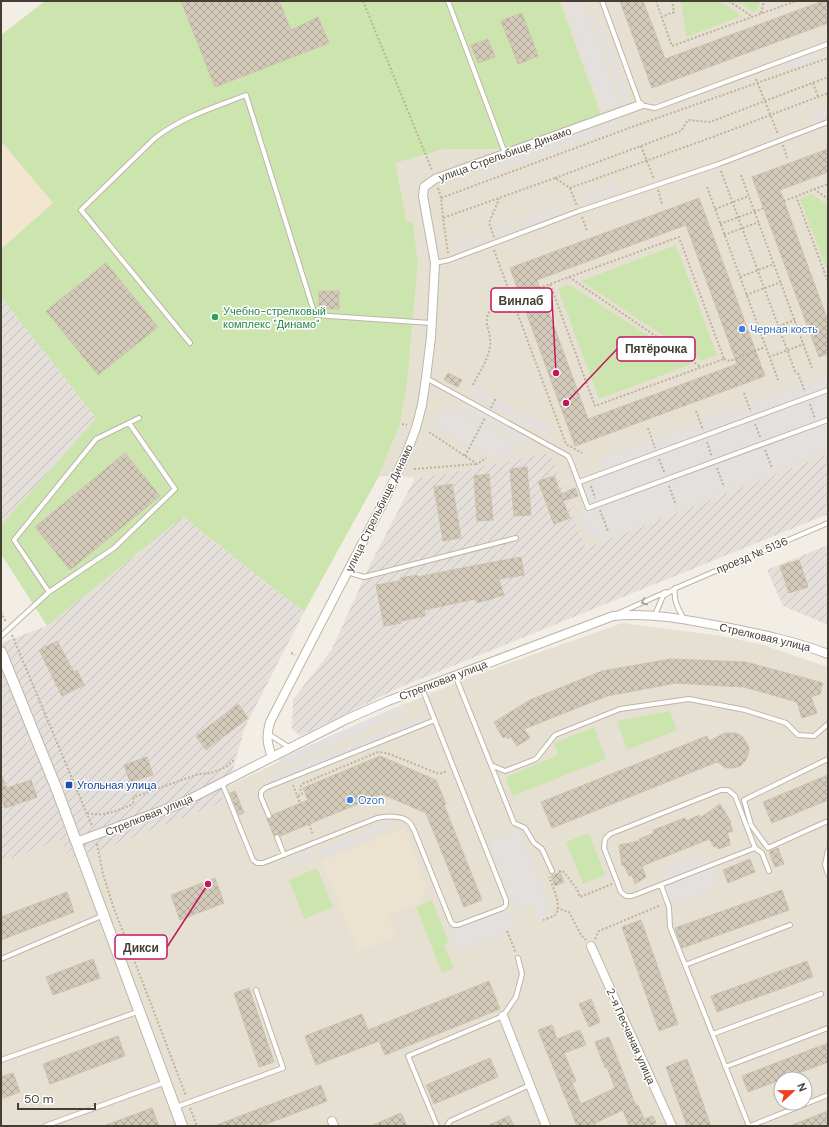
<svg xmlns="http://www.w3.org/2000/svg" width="829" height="1127" viewBox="0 0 829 1127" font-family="'DM Sans',sans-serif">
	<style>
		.residential { fill: #e6e0d3; fill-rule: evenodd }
		.commercial { fill: #f4e5d0 }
		.industrial { fill: url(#industrial-furrows) }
		.education { fill: #ebe3cf }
		.park { fill: #cce5ae }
		.parking { fill: #e3e0dd }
		.building { fill: url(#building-cross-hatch); stroke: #cdc2ae; fill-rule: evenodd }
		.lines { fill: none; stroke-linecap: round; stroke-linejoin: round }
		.service-casing { stroke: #bdb6a8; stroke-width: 6 }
		.minor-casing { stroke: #bdb6a8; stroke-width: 10 }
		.tertiary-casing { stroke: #bdb6a8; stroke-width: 12 }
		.path { stroke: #beb299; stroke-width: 2; stroke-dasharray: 2 2; stroke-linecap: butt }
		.service { stroke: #fff; stroke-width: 4 }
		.minor { stroke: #fff; stroke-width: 8 }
		.tertiary { stroke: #fff; stroke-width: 10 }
		.oneway { stroke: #a29e9a }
		.leisure-dot { fill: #2e9e5b; stroke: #fff; stroke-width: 1.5 }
		.shop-dot { fill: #3f7fe0; stroke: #fff; stroke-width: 1.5 }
		.transit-dot { fill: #1a4fb4; stroke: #fff; stroke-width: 1.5 }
		.labels { text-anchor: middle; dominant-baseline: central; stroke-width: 3; stroke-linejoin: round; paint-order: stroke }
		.street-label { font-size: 11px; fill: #443e35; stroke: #fff }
		.leisure-label { font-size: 11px; fill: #27864d; stroke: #fff; text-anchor: start }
		.shop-label { font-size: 11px; fill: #366cbe; stroke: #fff; text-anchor: start }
		.transit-label { font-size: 11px; fill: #164399; stroke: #fff; text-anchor: start }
		.leader { fill: none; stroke: #c2185b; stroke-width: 1.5 }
		.callout-dot { fill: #c2185b; stroke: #fff; stroke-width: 1.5 }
		.callout { fill: #fff; stroke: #c2185b; stroke-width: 1.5 }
		.callout-label { font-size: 12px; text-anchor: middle; font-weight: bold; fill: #443e35 }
	</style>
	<defs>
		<pattern id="industrial-furrows" width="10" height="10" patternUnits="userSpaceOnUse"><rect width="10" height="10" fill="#e4dfda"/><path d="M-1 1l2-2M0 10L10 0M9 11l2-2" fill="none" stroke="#c5c0bc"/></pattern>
		<pattern id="building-cross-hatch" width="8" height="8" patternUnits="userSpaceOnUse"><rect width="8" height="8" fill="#d3caba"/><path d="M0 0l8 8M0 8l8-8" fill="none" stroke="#ada598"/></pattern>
	</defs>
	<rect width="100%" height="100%" fill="#f2eee5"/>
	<path class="residential" d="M560,1H828V454L586,548L550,453L422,478L379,476L400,424L407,385L418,263L413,222H407L394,163L445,149H524L603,120Z
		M622,623L721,636L763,645L828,667V1126H1V862L59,839L76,860L223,802L220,795L225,786L233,784L371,718L468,678ZM781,1079H805V1103H781Z"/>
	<path class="commercial" d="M1,141L53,203L1,249Z"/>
	<path class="industrial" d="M1,297L96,418L1,525Z
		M550,453L586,548L828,454V514L403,686L300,736L292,729L293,700L332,649L368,569L415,478H422Z
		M183,517L304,612L245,727L233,769L221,795L223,802L76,860L59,840L1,862V643L47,626Z
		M828,545V625L783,606L767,570Z"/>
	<path class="education" d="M404,828L427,887L421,902L388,916L396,936L358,952L322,861Z"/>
	<path class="park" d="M45,1H560L603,120L524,149H445L395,163L407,222H413L418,263L407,385L400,424L379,476L304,612L183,517L47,626L1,554V525L96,418L1,297V249L53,203L1,141V35Z
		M681,1H720L742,16L686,37Z
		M737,1H760L758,10L753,12Z
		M812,194L828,205V272L800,199Z
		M676,245L717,355L701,361L581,281Z
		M569,284L692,364L599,399L558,289Z
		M670,711L677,730L627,750L617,721Z
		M594,727L606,759L513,796L506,780L509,776L558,755L554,743Z
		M589,833L605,875L583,884L566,842Z
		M317,868L333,907L304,919L289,880Z
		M432,900L449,943L444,945L454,968L442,973L416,907Z"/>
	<path class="parking" d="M563,1H582L620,104L603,110Z
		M602,24L630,100L624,103L595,26Z
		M818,50L821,58L784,71L782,63Z
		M828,107V116L814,121L811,113Z
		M619,119L621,126L484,177L481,170Z
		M617,182L620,190L581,205L578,197Z
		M559,205L562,213L523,228L520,220Z
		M511,222L514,230L498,236L495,228Z
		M477,234L481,243L456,252L453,243Z
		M828,375V450L599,542L596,534L588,537L579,511L586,509L579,487L606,476L600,459Z
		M473,387L551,429L547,436L470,394Z
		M463,402L528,437L524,444L459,409Z
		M446,405L515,443L507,458L499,454L496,458L494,457L492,459L433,427Z
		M403,704L406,712L282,767L279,759Z
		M424,715L426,721L265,786L263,780Z
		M387,822L390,829L321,858L318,851Z
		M519,829L553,914L539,920L533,904L516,911L488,842Z
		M311,849L314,857L286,869L283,861Z
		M704,854L708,862L664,880L660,871Z
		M711,868L718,888L672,905L665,886Z
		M508,908L516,929L456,953L447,932Z"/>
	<path class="building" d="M181,1H279L291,30L318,17L329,43L215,87Z
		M620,1H643L665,59L823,1H828V23L652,88Z
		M522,13L538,56L518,64L501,21Z
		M488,39L495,57L478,63L471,45Z
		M828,149V172L780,190L828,321V354L819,357L752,177Z
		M699,198L765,376L575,446L510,268ZM686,225L737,364L588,419L537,280Z
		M106,263L158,327L98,375L46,311Z
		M319,291H339V309H319Z
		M448,373L462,380L458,387L444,380Z
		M125,453L160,496L70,570L35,527Z
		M527,467L531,515L514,516L510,469Z
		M489,474L493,520L477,521L474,476Z
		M554,476L561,494L575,488L578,496L563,501L570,518L554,524L538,481Z
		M452,484L461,538L443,541L434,487Z
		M521,557L524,575L499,579L504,595L477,603L475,599L424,610L425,616L401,621V623L384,626L376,585L400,581V578L417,575V577L462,568Z
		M799,560L808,587L789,593L780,566Z
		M57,641L74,672L77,670L84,685L62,696L39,650Z
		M671,659L746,662L823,683L820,694L811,697L817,713L802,718L797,702L744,687L676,683L607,696L524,729L530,738L517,746L511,737L508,739L506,736L503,738L494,722L530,700L602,671Z
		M238,704L248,718L206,750L196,736Z
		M725,733H736L742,736L746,742L749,748L748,755L745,761L740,766L733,768H726L717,762L552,828L541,802L707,736L709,741Z
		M380,756L436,780L446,804L444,805L482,900L464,907L426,813L382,794L280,836L277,834L274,836L267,819H271L272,815L308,800L303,788Z
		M147,757L153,775L130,782L124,765Z
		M1,774L7,788L31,780L37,797L5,808L1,797Z
		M828,775V800L772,823L763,802Z
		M235,791L244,813L239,815L230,793Z
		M720,804L731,822L730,823L733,831L727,833L730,841H729L730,845L718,849L717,846L714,847L711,841H710L709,839L642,866L646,877L635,884L632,875L629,876L624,865L622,866L619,845L640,841L639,839L654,833L653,830L685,818L686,821L699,815L700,818Z
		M778,848L784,864L775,867L769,852Z
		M750,859L755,872L728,883L723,870Z
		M560,872L564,882L555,886L551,876Z
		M215,878L224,903L180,920L171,895Z
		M782,890L789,910L682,948L675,928Z
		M67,892L74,912L1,940V917Z
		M641,920L678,1024L659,1031L622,927Z
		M93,959L100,978L53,995L46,977Z
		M807,961L813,977L717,1012L711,996Z
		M489,981L500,1009L385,1055L379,1041L316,1065L305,1036L362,1014L368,1030Z
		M249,988L274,1062L259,1067L234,993Z
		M591,999L600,1022L589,1027L579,1004Z
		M552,1025L557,1039L580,1030L586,1045L564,1053L576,1081L572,1083L581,1104L615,1088L607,1067L605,1068L595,1042L609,1037L636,1106L638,1105L644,1119L653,1116L656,1123L650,1126H628H629L623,1110L595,1123L596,1126H577L538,1030Z
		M118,1036L125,1056L50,1084L43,1064Z
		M828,1043V1062L748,1092L742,1076Z
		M490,1058L498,1077L434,1104L426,1085Z
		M687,1059L711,1126H687L666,1067Z
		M13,1073L20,1092L1,1099V1077Z
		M321,1085L327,1101L261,1126H214Z
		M152,1108L159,1126H106V1125Z
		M828,1111V1126H792V1125Z
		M401,1113L407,1126H371Z
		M509,1116L514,1126H487Z"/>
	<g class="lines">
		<defs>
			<path id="service" d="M448,1L505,153
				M602,1L640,105L655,108L828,44
				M435,263L449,260L579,211L719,164L828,122
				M190,343L81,210L155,138C182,117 215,107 246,95L315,315L431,323
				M426,378L568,456L571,462L588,508L828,420
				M579,482L828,390
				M347,572L364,577L516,538
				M675,588C673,599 678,609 684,619
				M49,592L114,548L175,489L129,423
				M617,614L666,592
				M655,615L663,596L676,588L828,523
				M1,636L49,592L14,540L96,439L139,418
				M455,675L491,765L505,771L536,759L555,735L620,709L689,699L745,710L786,723L798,735L814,736L828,724
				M267,733L290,748
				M828,759L744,800L751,825L768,848L828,821
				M491,765L514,823L525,828L534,843L542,849L552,871
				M222,783L253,860L257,863H263L377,818C386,816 402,815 409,822C411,824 413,828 414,830L451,922L454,925H458L503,908L506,905V900L422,688
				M721,790H728L735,796L755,848L632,896H626L621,892L604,848L605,839L610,834Z
				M269,816L261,797V792L265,788L435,720
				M277,837L284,855
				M755,848L762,853L769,871
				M828,850L825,865L828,874
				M661,885L669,907L670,927L749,1126
				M1,959L104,915
				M685,965L790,925
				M713,1034L821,994
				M1,1060L140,1011
				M725,1067L828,1028
				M176,1107L283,1068L256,990
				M45,1126L166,1082
				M437,1126L408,1056L503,1016L516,997L522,974L518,958
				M447,1126L450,1121L530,1085
				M750,1126L828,1095"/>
			<path id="minor" d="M272,757C267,743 266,737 270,722L384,501L407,452L416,428L422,405L426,378L431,337L435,263L423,196L424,187L435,179L640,105
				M76,842L180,804L347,719L388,701L613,616C651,612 688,620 725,627C760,634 795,641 828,654
				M591,946L672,1126
				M503,1016L546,1126
				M332,1121L334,1126"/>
			<path id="tertiary" d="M1,652L57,790L182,1126"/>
		</defs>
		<use href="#service" class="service-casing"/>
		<use href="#minor" class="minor-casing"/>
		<use href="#tertiary" class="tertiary-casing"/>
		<path class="path" d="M363,1L432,170
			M656,1L672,46L796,1
			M729,1L753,17
			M761,13L764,1
			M661,17L674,12L672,1
			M756,79L778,134
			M813,83L818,97
			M783,145L787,158
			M641,146L654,179
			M721,171L796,374
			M741,175L812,368
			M555,178L681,131L688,120L710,122L828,77
			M707,187L778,380
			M438,188L441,198L443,218
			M570,188L577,206
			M814,189L828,199
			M658,190L662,204
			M796,196L828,282
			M441,198L629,128L828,58
			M784,201L828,184
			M715,209L749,196
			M582,217L587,231
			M720,224L764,208
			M724,235L759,222
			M494,237L489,223L499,199
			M494,250L566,444L582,453
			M448,253L443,218L555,178L570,188L713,137L828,93
			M569,277L701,367
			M740,277L774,264
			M539,288L679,237L724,359L595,406L550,284
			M746,295L781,282
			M760,333L795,320
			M769,357L804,344
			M724,359L730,361L765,347
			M798,373L805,392
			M473,385C479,373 488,360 490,346C491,338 489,332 487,325C484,305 505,301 520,296
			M744,393L751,412
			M810,404L815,419
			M491,408L496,398
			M696,411L703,430
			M402,424L407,425
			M755,424L761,439
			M648,428L655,448
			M429,432L477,464L486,458
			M707,442L712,457
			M765,450L772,468
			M465,456L485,418
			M659,459L665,474
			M717,468L724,487
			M414,469L476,464
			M591,486L595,498
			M669,486L676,505
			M600,510L608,531
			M1,612L6,622
			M12,635L92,826
			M291,653L295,655
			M293,785L300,803
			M298,796L302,794L300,788L302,784L378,752L387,753L439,774L447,771
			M87,813C104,817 116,811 131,805L133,803V800L134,797L199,774L211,773L226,767L235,759
			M309,824L313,835
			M97,844L103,874L113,906L151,1004L186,1096
			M559,871H563L577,889L580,897L612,884
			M557,908L569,912L581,935L586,940
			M543,920C546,919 552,917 555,915C563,907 552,885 549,877
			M507,931L516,953
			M595,939L599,931L661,905
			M190,1108L197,1126"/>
		<use href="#service" class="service"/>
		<use href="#minor" class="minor"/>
		<use href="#tertiary" class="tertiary"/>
	</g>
	<defs><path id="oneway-chevron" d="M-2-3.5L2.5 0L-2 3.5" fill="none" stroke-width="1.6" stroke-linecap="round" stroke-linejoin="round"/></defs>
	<use class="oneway" href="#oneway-chevron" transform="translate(644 602) rotate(156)"/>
	<circle class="leisure-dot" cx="215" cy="317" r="4"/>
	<g class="shop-dot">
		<circle cx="742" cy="329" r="4"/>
		<circle cx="350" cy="800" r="4"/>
	</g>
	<rect class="transit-dot" x="65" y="781" width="8" height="8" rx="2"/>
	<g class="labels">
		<g class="street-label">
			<text transform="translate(505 154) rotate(-20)">улица Стрельбище Динамо</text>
			<text transform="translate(379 508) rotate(-64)">улица Стрельбище Динамо</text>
			<text transform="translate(752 555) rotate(-23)">проезд № 5136</text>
			<text transform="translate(765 637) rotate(13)">Стрелковая улица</text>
			<text transform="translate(443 680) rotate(-21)">Стрелковая улица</text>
			<text transform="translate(149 815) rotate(-22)">Стрелковая улица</text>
			<text transform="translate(631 1036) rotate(66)">2-я Песчаная улица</text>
		</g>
		<g class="leisure-label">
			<text x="223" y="311">Учебно-стрелковый<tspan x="223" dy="13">комплекс "Динамо"</tspan></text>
		</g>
		<g class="shop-label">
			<text x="750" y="329">Черная кость</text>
			<text x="358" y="800">Ozon</text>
		</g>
		<g class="transit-label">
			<text x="77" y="785">Угольная улица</text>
		</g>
	</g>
	<path class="leader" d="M556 373L552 300M566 403L617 349M208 884L167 947"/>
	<g class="callout-dot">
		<circle cx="556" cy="373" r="4"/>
		<circle cx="566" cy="403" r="4"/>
		<circle cx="208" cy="884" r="4"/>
	</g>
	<g class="callout">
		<rect x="491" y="288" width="61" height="24" rx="4"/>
		<rect x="617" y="337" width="78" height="24" rx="4"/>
		<rect x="115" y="935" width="52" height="24" rx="4"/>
	</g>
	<g class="callout-label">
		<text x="521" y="305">Винлаб</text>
		<text x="656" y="353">Пятёрочка</text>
		<text x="141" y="952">Дикси</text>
	</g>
	<rect width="829" height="1127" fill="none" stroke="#443e35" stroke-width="4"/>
	<g transform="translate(793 1091) rotate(68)"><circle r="19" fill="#ffffff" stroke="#b4b2ae"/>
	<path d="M0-3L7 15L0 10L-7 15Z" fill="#f33e1a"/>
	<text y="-6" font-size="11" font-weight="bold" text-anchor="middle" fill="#443e35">N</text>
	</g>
	<path d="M18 1103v6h77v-6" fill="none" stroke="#443e35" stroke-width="2"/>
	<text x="24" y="1103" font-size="12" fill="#443e35" stroke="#ffffff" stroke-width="3" paint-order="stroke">50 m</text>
</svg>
